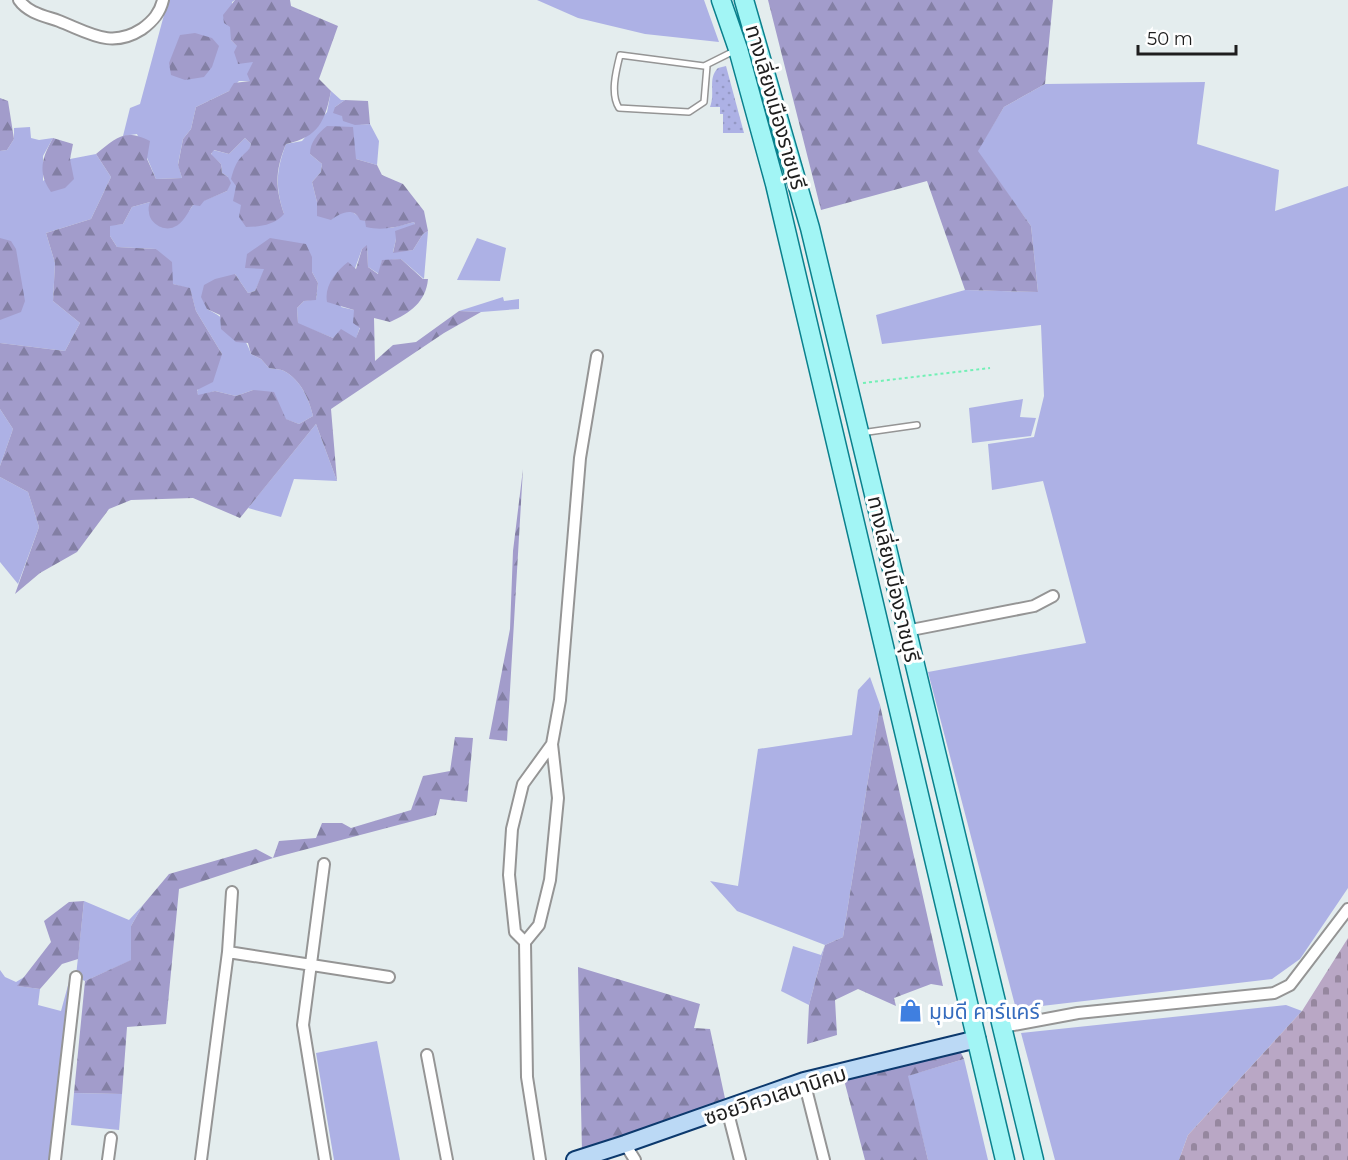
<svg xmlns="http://www.w3.org/2000/svg" width="1348" height="1160" viewBox="0 0 1348 1160" font-family="Montserrat,'Noto Sans Thai',sans-serif">
	<style>
		.grass { fill: #adb1e5 }
		.forest { fill: url(#forest-firs) }
		.cemetery { fill: url(#cemetery-stones) }
		.garden { fill: url(#garden-dots) }
		.lines { fill: none; stroke-linecap: round; stroke-linejoin: round }
		.lane-casing { stroke: #959595; stroke-width: 8 }
		.street-casing { stroke: #959595; stroke-width: 14 }
		.secondary-casing { stroke: #0c396d; stroke-width: 20 }
		.primary-casing { stroke: #0a808d; stroke-width: 21 }
		.path { stroke: #73f0b6; stroke-width: 2; stroke-dasharray: 3 3; stroke-linecap: butt }
		.lane { stroke: #fff; stroke-width: 5 }
		.street { stroke: #fff; stroke-width: 10 }
		.secondary { stroke: #bbd9f5; stroke-width: 16 }
		.primary { stroke: #a2f5f5; stroke-width: 18 }
		.labels { text-anchor: middle; dominant-baseline: central; stroke-width: 6; stroke-linejoin: round; paint-order: stroke }
		.street-label { font-size: 21px; fill: #1e1e1e; stroke: #fff }
		.shop-label { font-size: 21px; fill: #366cbe; stroke: #fff; text-anchor: start }
	</style>
	<defs>
		<pattern id="forest-firs" width="22" height="20" patternUnits="userSpaceOnUse" patternTransform="scale(1.5)"><rect width="22" height="20" fill="#a29ccb"/><path d="M5 1l3.5 6h-7zM16 11l3.5 6h-7z" fill="#837fa4"/></pattern>
		<pattern id="cemetery-stones" width="16" height="16" patternUnits="userSpaceOnUse" patternTransform="scale(1.5)"><rect width="16" height="16" fill="#b9a7c5"/><path d="M2 7V4a2 2 0 0 1 4 0v3zM10 15v-3a2 2 0 0 1 4 0v3z" fill="#96879f"/></pattern>
		<pattern id="garden-dots" width="8" height="8" patternUnits="userSpaceOnUse" patternTransform="scale(1.5)"><rect width="8" height="8" fill="#adb1e5"/><path d="M2 2h.1M6 6h.1" fill="none" stroke="#9498c4" stroke-width="1.8" stroke-linecap="round"/></pattern>
	</defs>
	<rect width="100%" height="100%" fill="#e4edee"/>
	<path class="grass" d="M168,0H235L232,2L231,40L254,62L250,81H239L229,91L196,107L191,129L183,139L178,164L182,178L156,179L137,134L123,136L130,108L140,104Z
		M537,0H704L719,42L645,34L578,18Z
		M1205,82L1197,144L1279,170L1275,211L1348,186V888L1300,959L1272,979L1016,1009L928,672L1086,643L1043,481L992,490L988,444L1034,437L1044,396L1041,325L882,344L876,315L965,290L1038,292L1031,226L977,151L1004,107L1045,84Z
		M331,91L341,100H345L335,107C346,122 351,125 370,124L379,141L377,165L356,159L310,154L322,164L321,172L312,182L317,202L318,216L351,211L365,221L391,228L414,222L415,224L396,239L393,252L413,250L423,234L428,231L424,279L401,259L382,261L379,274L368,267L367,246L362,249L341,307L354,310L360,327L356,339L333,338L298,324L297,308L304,301L316,299L318,283L312,272V257L265,269L255,291L248,293L235,274L207,309C225,318 246,335 251,354L261,359L269,368C273,369 280,369 284,371C301,380 309,399 313,416L299,424L285,419L253,390L236,396L215,391L198,396L197,391L222,354L196,311L190,289L173,284L156,249L117,247L110,236V225L123,224L132,207L150,202L189,211L193,205L227,191L228,177L222,173L221,164L211,155L213,150L229,154L245,138L251,144L249,151L242,156L284,214C275,186 276,171 286,144L302,141L327,112Z
		M30,127L31,138L39,140L53,138L43,156V181L70,159L96,154L111,177L91,219L46,233L55,263L53,301L80,323L65,351L0,343V151L7,150L14,139V128Z
		M477,238L506,248L500,281L457,280Z
		M503,297L504,301L519,299V309L481,312L459,311Z
		M1023,399L1020,417L1036,418L1031,436L972,443L969,408Z
		M0,409L13,429L0,466Z
		M316,424L337,481L294,479L281,517L248,508Z
		M0,477L28,492L39,527L18,584L0,562Z
		M870,677L880,705L843,937L825,945L809,1005L781,991L793,946L821,955L825,945L737,911L710,881L738,886L758,749L852,735L858,690Z
		M84,901L129,920L143,905L131,926L132,960L85,981L76,977L54,1160H0V970L5,977L16,982L26,976L18,986L40,989L38,1005L61,1011L70,978L76,976Z
		M1286,1005L1302,1011L1188,1135L1179,1160H1055L1021,1033Z
		M377,1041L400,1160H334L316,1053Z
		M964,1059L988,1160H928L907,1076Z
		M74,1093L122,1094L119,1130L71,1125Z"/>
	<path class="forest" d="M235,0H290L291,6L338,26L319,79L331,91C325,121 319,137 286,144C275,171 275,187 284,214C275,225 259,227 246,227L239,217L241,205L233,201L236,186L231,179C233,171 236,162 242,156C247,151 249,151 251,144L245,138L229,154L214,150L211,154L221,164L222,173L228,177L231,183L227,191L204,201L200,206L193,205C188,212 183,224 174,227C164,232 149,223 149,212C148,209 149,205 150,202L132,207L123,224L110,226V236L117,247L156,249L172,262L173,284L190,288L196,311L222,354L213,382L197,390L198,395L215,391L236,396L253,390L274,392L286,419L299,424L313,416C309,399 301,380 284,371C280,369 273,369 269,368L261,359L251,354L248,343L236,342L221,329L220,315L207,309L201,297L204,285L215,279L235,274L248,293L255,291L264,269L245,268L247,254L270,238L306,244L312,257V272L318,283L316,300L304,301L297,308L298,323L333,338L341,329L356,338L360,328L353,323L354,310L327,302C324,286 336,271 348,262L356,269L362,249L367,245L368,267L378,274L382,260L401,259L423,279H428C426,302 410,313 390,322L374,318L375,361L393,345L416,342L459,311L481,312L444,333L331,409L337,481L316,424L240,518L193,498L131,500L109,509L77,552L40,573L15,594L39,527L28,492L0,477V466L13,429L0,409V343L65,351L80,323L53,301L55,263L46,233L91,219L111,177L96,154C116,138 124,128 150,141L147,159L156,179L182,178L178,165L183,139L191,129L196,107L229,91L234,83L250,81L247,74L253,62L238,64L234,52L237,46L231,40L230,27L224,23L223,15Z
		M768,0H1053L1045,84L1004,107L978,151L1031,226L1038,292L965,290L927,181L821,210Z
		M195,33L212,38L219,46L212,67L204,77L185,80L171,75L169,63L180,35Z
		M0,98L8,101L14,139L7,150L0,151Z
		M345,100L368,101L370,124L355,125L343,121L342,116L333,113L335,107Z
		M327,126L353,127L356,159L377,165L382,175L403,184L424,211L428,231L423,234L413,250L393,253L396,239L395,231L415,224L414,222C397,227 383,231 366,227L365,221L360,220C354,206 340,213 331,220L317,216V202L312,182L321,172L322,164L310,154C310,142 318,133 327,126Z
		M53,138L73,144L70,159L74,179L65,188L51,192C37,172 42,158 53,138Z
		M0,238L11,241L16,249L25,301L21,312L0,320Z
		M523,469L507,741L489,739L510,629L513,551Z
		M880,705L943,986L931,984L894,998L896,1006L858,989L835,1000L837,1035L807,1044L809,1005L825,945L843,937Z
		M455,737L473,738L467,802L440,799L436,815L273,858L179,889L166,1024L127,1027L122,1094L74,1093L85,981L131,960V926L143,905L169,874L256,849L273,858L279,841L316,838L322,823H342L351,828L411,810L423,776L450,771Z
		M84,901L78,959L62,964L40,989L17,986L51,942L44,921L69,902Z
		M578,967L700,1004L694,1028L710,1029L726,1103L582,1152Z
		M952,1051L961,1053L964,1059L908,1076L928,1160H865L843,1076Z"/>
	<path class="cemetery" d="M1348,938V1160H1179L1188,1135L1302,1011Z"/>
	<path class="garden" d="M726,66L744,133H723V114H720V107H710C716,93 707,79 718,68Z"/>
	<g class="lines">
		<defs>
			<path id="lane" d="M707,66L704,102L689,112L619,108C610,94 616,71 620,55L704,66L734,51
				M861,433L917,425"/>
			<path id="street" d="M19,0C28,13 45,16 59,21C90,33 111,49 142,29C153,21 160,13 163,0
				M906,631L1034,606L1053,596
				M324,864L303,1025L325,1160
				M525,942L515,932L509,875L512,829L523,784L552,744
				M228,952L232,892
				M1003,1027L1078,1013L1274,993L1290,985L1348,909
				M427,1055L447,1160
				M804,1081L824,1160
				M727,1109L740,1160
				M625,1144L635,1160
				M55,1160L76,977
				M108,1160L111,1138
				M201,1160L228,952L389,977
				M540,1160L527,1077L525,942L539,925L550,880L558,798L552,744L560,700L580,458L597,356"/>
			<path id="secondary" d="M575,1160L625,1144L804,1081L977,1039"/>
			<path id="primary" d="M721,0L738,49L775,184L1005,1160
				M744,0L810,228L1034,1160"/>
		</defs>
		<use href="#lane" class="lane-casing"/>
		<use href="#street" class="street-casing"/>
		<use href="#secondary" class="secondary-casing"/>
		<use href="#primary" class="primary-casing"/>
		<path class="path" d="M863,383L990,368"/>
		<use href="#lane" class="lane"/>
		<use href="#street" class="street"/>
		<use href="#secondary" class="secondary"/>
		<use href="#primary" class="primary"/>
	</g>
	<defs>
		<symbol id="shop-bare" viewBox="-9 -9 18 18"><path d="M-5-2.5h2.3a2.7 3.5 0 0 1 5.4 0H5L5.5 6h-11ZM-1.5-2.5h3a1.5 2.3 0 0 0-3 0Z" fill="#3f7fe0" stroke="#fff" stroke-width="2.5" paint-order="stroke"/></symbol>
	</defs>
	<g fill-rule="evenodd">
		<use href="#shop-bare" x="894" y="994" width="33" height="33"/>
	</g>
	<g class="labels">
		<g class="street-label">
			<text transform="translate(776 107) rotate(74)">ทางเลี่ยงเมืองราชบุรี</text>
			<text transform="translate(894 579) rotate(77)">ทางเลี่ยงเมืองราชบุรี</text>
			<text transform="translate(775 1095) rotate(-18)">ซอยวิศวเสนานิคม</text>
		</g>
		<g class="shop-label">
			<text x="929" y="1011">มุมดี คาร์แคร์</text>
		</g>
	</g>
	<path d="M1138 45v9h98v-9" fill="none" stroke="#1e1e1e" stroke-width="3"/>
	<text x="1147" y="45" font-size="18" fill="#1e1e1e" stroke="#ffffff" stroke-width="4.5" paint-order="stroke">50 m</text>
</svg>
